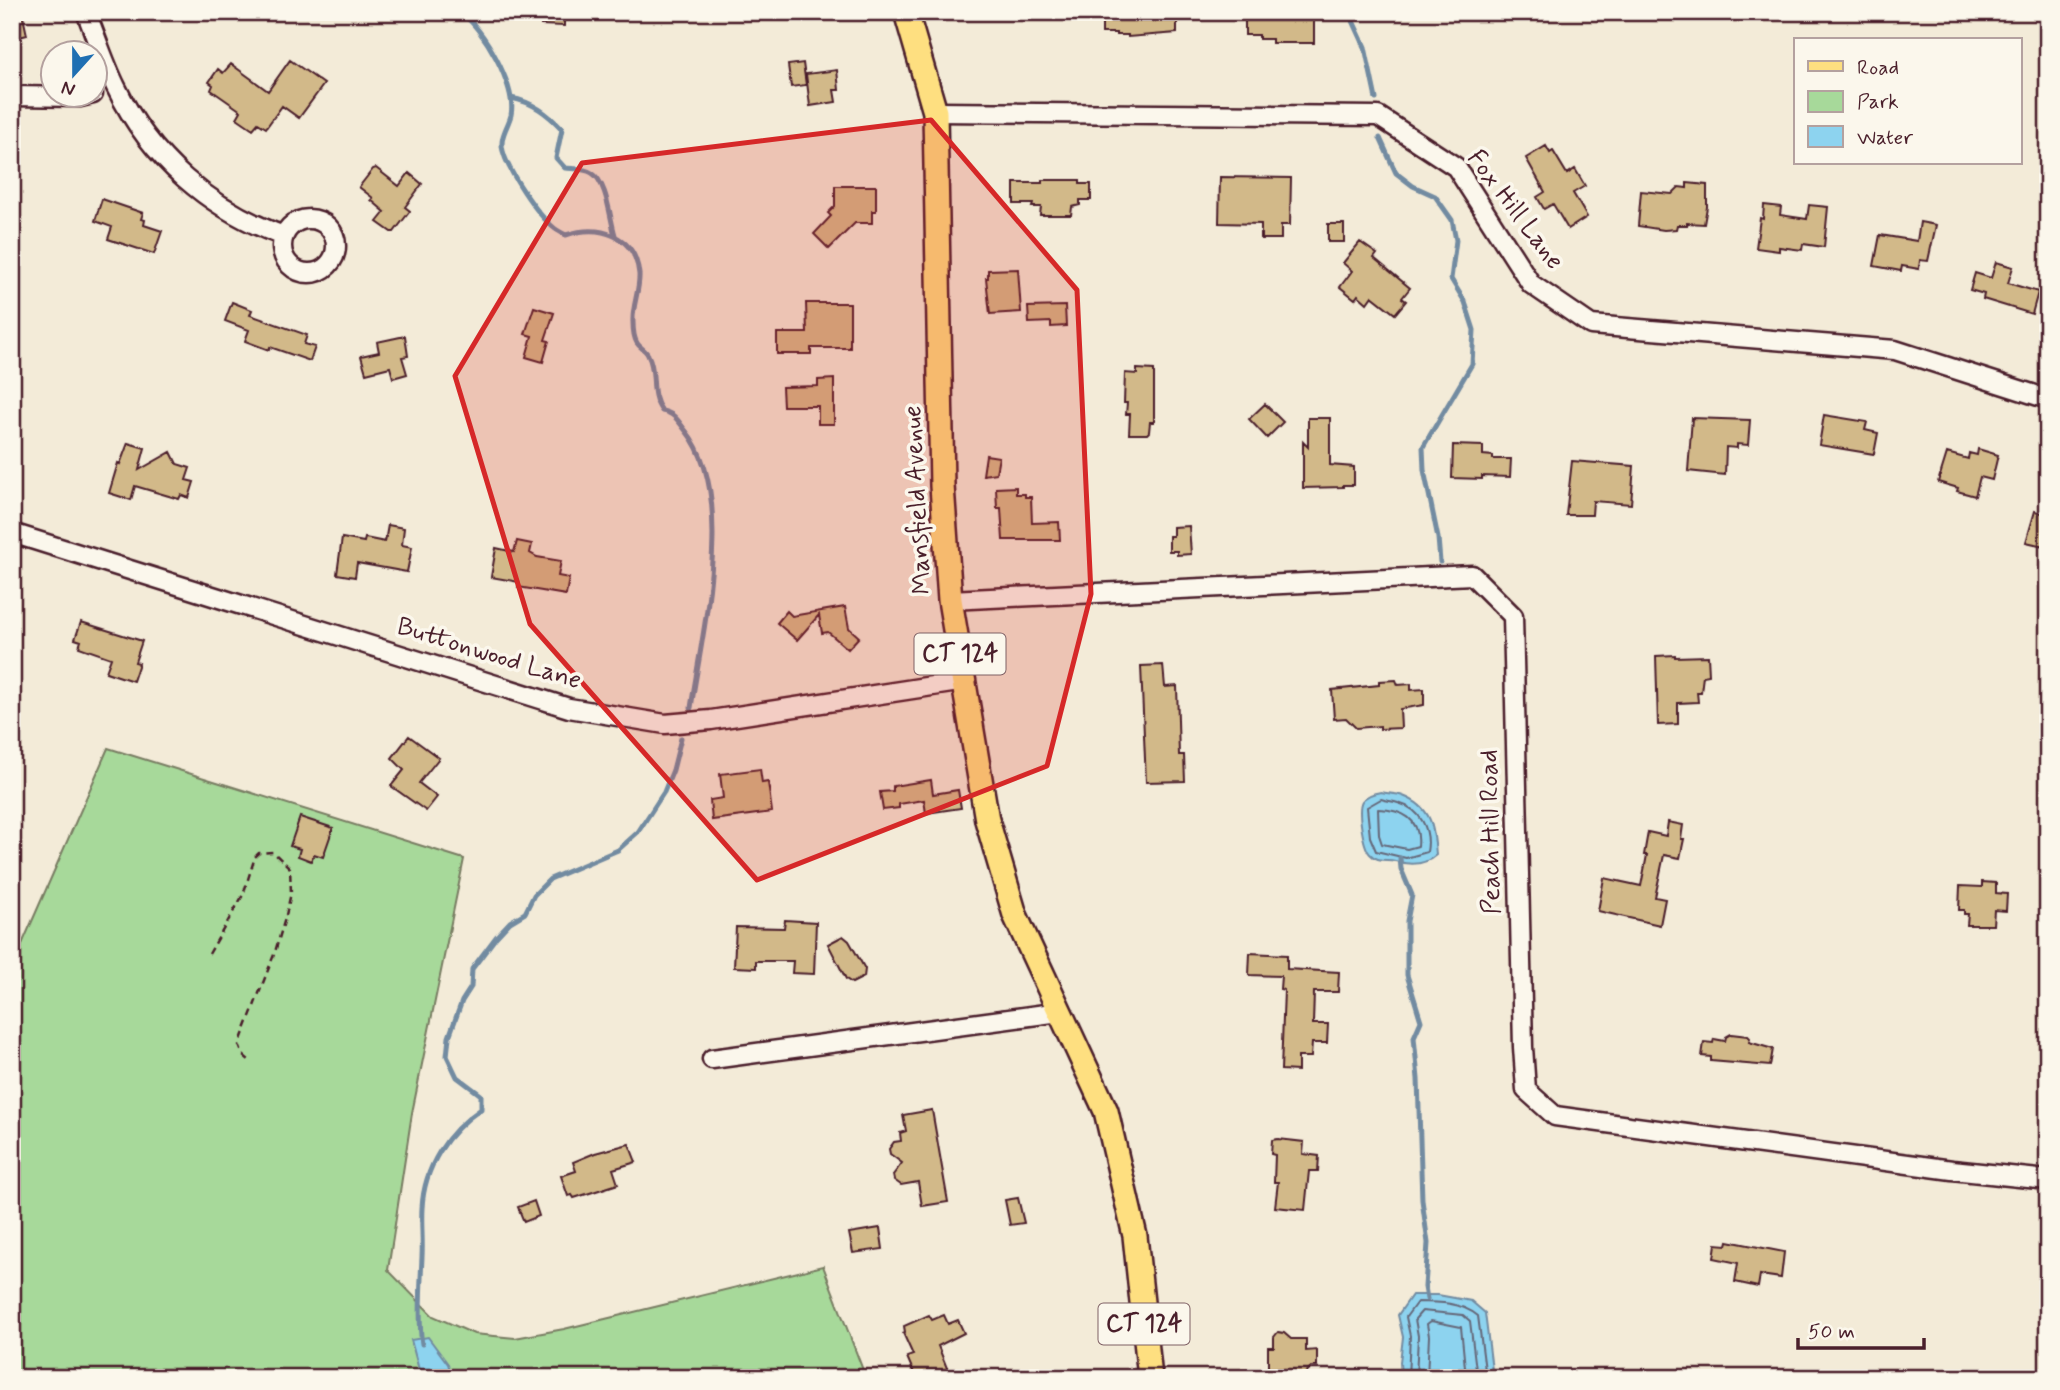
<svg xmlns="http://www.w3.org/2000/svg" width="2060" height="1390" viewBox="0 0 2060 1390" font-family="Mynerve,sans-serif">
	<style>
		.green { fill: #a7d99a; stroke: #787c62; stroke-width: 2 }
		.water { fill: #8dd3ef; stroke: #728ba1; stroke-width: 2 }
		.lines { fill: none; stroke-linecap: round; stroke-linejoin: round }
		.shore { stroke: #656779; stroke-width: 2 }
		.stream { stroke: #728ba1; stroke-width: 5 }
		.building { fill: #d2b989; stroke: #4a1f2b; stroke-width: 2 }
		.minor-casing { stroke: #4a1f2b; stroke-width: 23 }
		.major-casing { stroke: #4a1f2b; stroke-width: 28 }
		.path { stroke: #4a1f2b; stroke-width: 2.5; stroke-dasharray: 7 5; stroke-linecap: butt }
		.minor { stroke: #fbf7ec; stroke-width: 18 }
		.major { stroke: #fedf80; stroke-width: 23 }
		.marked { fill: #d62828; fill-opacity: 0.2; stroke: #d62828; stroke-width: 5; stroke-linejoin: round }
		.labels { text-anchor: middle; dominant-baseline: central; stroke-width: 7; stroke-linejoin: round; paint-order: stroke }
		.shield { fill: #fbf7ec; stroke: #7f6065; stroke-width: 2 }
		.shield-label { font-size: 24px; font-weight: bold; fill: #4a1f2b }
		.street-label { font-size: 26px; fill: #4a1f2b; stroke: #fbf7ec }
	</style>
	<rect width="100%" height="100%" fill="#f3ebd8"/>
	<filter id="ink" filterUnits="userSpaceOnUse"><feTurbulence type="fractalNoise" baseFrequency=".0143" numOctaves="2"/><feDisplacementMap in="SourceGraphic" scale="14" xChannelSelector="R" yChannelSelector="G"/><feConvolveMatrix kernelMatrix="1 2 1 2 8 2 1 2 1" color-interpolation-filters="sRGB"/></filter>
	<g filter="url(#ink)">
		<path class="green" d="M108,748L464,859L412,1113L388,1270L433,1316L474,1334L515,1338L564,1329L823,1266L866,1378H12V967Z"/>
		<path class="water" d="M1381,792C1388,794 1396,793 1403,796C1432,807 1434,827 1436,855C1424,866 1409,865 1395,861C1386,859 1377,862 1370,854C1363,847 1357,809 1362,801C1366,796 1374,793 1381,792Z
			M1412,1295H1438L1471,1301L1485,1313L1493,1378H1401L1400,1362L1403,1337L1398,1315Z
			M428,1337L448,1364L453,1378H419V1370L411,1340Z"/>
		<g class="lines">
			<path class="shore" d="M1381,799C1387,801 1393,801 1398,803C1421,809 1431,830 1427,852L1406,858L1376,851L1370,837L1367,807Z
				M1378,809C1402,810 1421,818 1418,846L1407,849L1382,844L1379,835Z
				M1408,1378L1410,1336L1406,1317L1417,1302C1439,1302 1461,1302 1478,1316L1486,1378
				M1416,1378L1418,1336L1415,1319L1422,1311L1463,1315L1470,1321L1477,1378
				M1427,1378L1429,1336L1427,1324L1431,1321L1461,1327L1466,1378"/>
			<path class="stream" d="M460,12C483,27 517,87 511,115C508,127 499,137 503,151C508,171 537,214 553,227C556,230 562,233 566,235C600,224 635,235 639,274C640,290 632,306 633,322C633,329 634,338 637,343C640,348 646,350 648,355C658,374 648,392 662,411C676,414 677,420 686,431C737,494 702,633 691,708
				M1349,12L1365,47L1376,99
				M511,98C533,102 548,114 562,129L556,158L565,168C574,169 584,168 592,173C607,182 610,219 615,235
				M1380,138L1396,173L1413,186L1435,196L1452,220L1456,240L1451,279L1465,302L1474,330L1472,364L1423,447L1424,470L1438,538L1440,562
				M1400,858L1401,869L1412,895L1407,921V975L1421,1021L1414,1037L1418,1079L1422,1200L1428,1243L1425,1287L1427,1299
				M422,1344C418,1322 421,1280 422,1257C423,1240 421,1224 422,1208C424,1167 447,1132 481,1109V1095L457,1077L447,1056L449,1037L462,1001L471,987L472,969L496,937L510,922L525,913L534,895L550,879L618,850L638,832L664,792L673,770L681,738"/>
		</g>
		<path class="building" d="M12,12H22L27,35L12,39Z
			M541,12H564V26L541,25Z
			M1116,12H1177V33L1128,37V35H1116V33H1102V15H1116Z
			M1245,12H1314V43H1272V39H1259V35H1245Z
			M290,60L324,84L299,118L282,106L266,128L258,123L253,129L237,118L241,111L211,90L213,85L209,82L218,69L223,73L231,64L268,91Z
			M803,63L806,85L791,87L788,65Z
			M837,70L839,90H834L836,102L810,106L806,74Z
			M1546,146L1550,153L1553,151L1567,174L1575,169L1585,186L1573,193L1587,217L1568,229L1553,204L1544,209L1537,197L1545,192L1526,158Z
			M376,168L399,186L409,173L422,184L405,207L410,211L394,232H391L377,222L385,212L371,200L373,198L359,187L373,169Z
			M1220,177L1291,178L1290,225H1281V239H1261V224L1219,223Z
			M1042,180H1080V184H1091V200H1080V205L1072,207L1071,215H1040L1041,207H1032L1033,204H1014V183H1042Z
			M1687,183L1707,185V207L1704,224L1687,223V225H1677L1676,229L1664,230L1638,226L1641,191L1672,194L1679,187L1687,188Z
			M835,186H876V211H872V223H855L829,249L814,234L831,216L828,213L835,206Z
			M102,199L143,213L141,219L145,220L144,225L162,231L154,254L108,239L112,227L95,221Z
			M1764,205L1781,207L1780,215L1807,219L1809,205L1828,207L1824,247L1803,244L1802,250L1779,247V251L1756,248L1760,218L1763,219Z
			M1920,222L1936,225L1928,261L1920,260L1919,269L1902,266L1901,271L1874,266L1880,235L1917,241Z
			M1328,224H1344V242H1328Z
			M1360,242L1377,254L1374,258L1410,288L1402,298L1406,301L1395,314L1372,296L1367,303L1358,295L1355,299L1340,287L1352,271L1343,263Z
			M1996,262L2013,267L2008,283L2038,292L2032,314L1983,299L1984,294L1970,290L1975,273L1991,278Z
			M1018,269L1021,312L990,314L986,278H988V270Z
			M232,302L252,310L250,315L307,335L304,344L315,347L310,361L270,347L269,350L245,341L249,330L225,321Z
			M806,303H850V348H811V354H777V333H807Z
			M1065,306L1066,326L1051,327V322L1029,323L1028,307Z
			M534,307L554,313L545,340L549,341L543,362L526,357L532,336L525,334Z
			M405,336L408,356L402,357L407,374L393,378L390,367L366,373L361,356L379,352L377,342Z
			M1137,369L1154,370V422H1150L1149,432L1147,434H1129L1130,414H1126L1127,403H1124L1125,373L1137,374Z
			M834,379V424H818V406H783L782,387L818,386V380Z
			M1265,404L1283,422L1267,438L1249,419Z
			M1824,415L1867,422L1865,430L1878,433L1874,454L1819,445Z
			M1308,418H1330V465L1354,467V485H1343V487L1303,488V442L1308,447Z
			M1692,418L1750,420L1748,445L1737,444V448L1726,447L1725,475L1688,471Z
			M128,443L145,448L139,470L171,452L177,464L190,468L186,480L194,482L189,498L181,495L179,499L135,486L131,500L109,493L118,463L120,464Z
			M1453,445L1483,446V455L1493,456V459H1511L1510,477L1482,476V479L1452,478Z
			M1978,449L1998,455L1992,480L1980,477L1975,496L1957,491L1958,488L1938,482L1947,453L1968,459L1969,453L1977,455Z
			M986,455L999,457L996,473L983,475Z
			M1572,461L1634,466L1631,504L1593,501L1592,515H1566Z
			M1016,487V494H1025V497H1031L1032,523L1059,522L1060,540H1003L1001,508H997L996,488Z
			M2035,511L2048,515V547L2026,542Z
			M388,525L404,528L402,545L412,547L407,572L357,563L355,577L337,574L342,538L364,542L365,538L385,542Z
			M1189,526L1191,554L1177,555V551H1169V536H1173V527Z
			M517,541L532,544L530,553L537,557L561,561L558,576L569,578L566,595L518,587L519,582L491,577L496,548L514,552Z
			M845,607L849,628L859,637L848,649L828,632L822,633L819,615L797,640L777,623L787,611L792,616Z
			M81,622L142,641L135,662L139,663L133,681L106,672L111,658L79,647L81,641L75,639Z
			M1675,655V657L1708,656L1709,675L1703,676L1701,692H1697L1698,702L1678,703V724L1658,725L1656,656Z
			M1163,665L1165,687L1177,686L1179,755H1184L1185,781L1146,782L1141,666Z
			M1396,680L1398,685L1411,684V690L1424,689V705L1400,709L1401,728L1380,729V726L1356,728L1346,718L1334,719L1332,690L1379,685V681Z
			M409,736L439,758L419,783L437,797L426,811L391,786L404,770L392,758Z
			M760,769L762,783L768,782L772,812L712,820L710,800L723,798L720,774Z
			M931,780L933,794L958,790L961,808L926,813L924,800L899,804V808L883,810L880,792L893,791V786Z
			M300,817L333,828L323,857L314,854L311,861L298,856L300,849L290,846Z
			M1668,822L1683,825L1681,839H1684L1680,858L1664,855L1655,897L1665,899L1660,925L1598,911L1604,878L1641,886L1647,855H1644L1648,832L1666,836Z
			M1982,882L1996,883V893L2007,894L2006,911L1994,910L1993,925H1967L1968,914H1964V910H1959L1960,886L1982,887Z
			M785,920L816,922L814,974L792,973L793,961H756V968L734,967L736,927L784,928Z
			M843,936L849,941L865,969L864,977L852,983L846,979L828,944Z
			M1250,953L1287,955V969L1339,972L1338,992H1314L1313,1024H1328L1327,1043H1312L1311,1057H1298V1071L1281,1070L1284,990L1280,989L1281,976L1249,975Z
			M1731,1034L1748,1036L1750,1038L1749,1042L1773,1049L1770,1066L1711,1061V1057L1702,1056L1704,1042L1713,1043L1714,1039L1725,1041L1726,1037Z
			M932,1110L948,1202L922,1206L918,1182L901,1185L894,1180L893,1175L902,1163L890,1154L889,1149L894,1142L901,1141L900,1133L906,1131L903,1115Z
			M1278,1139L1304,1142L1303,1154L1319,1156L1318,1171H1309L1305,1210L1275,1207L1278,1182H1274L1275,1155L1271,1154L1272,1140Z
			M629,1144L636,1162L613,1169L618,1184L574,1198L572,1195L568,1196L561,1176L576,1171L573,1162L595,1153Z
			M1018,1198L1024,1223L1010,1225L1005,1200Z
			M534,1201L539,1216L524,1222L518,1207Z
			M880,1228L883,1249L853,1253L849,1233Z
			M1728,1241L1784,1252L1781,1278L1760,1275L1758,1287L1735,1282L1738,1263L1714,1258L1716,1244L1727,1245Z
			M929,1315L932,1320L944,1315L948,1324L958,1320L964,1333L938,1346L951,1378H916L907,1357L913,1355L903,1333L905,1332L904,1326Z
			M1278,1332L1284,1333L1291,1339H1306V1351L1317,1350V1367H1311L1301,1378H1268V1347H1274V1337Z"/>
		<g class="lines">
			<defs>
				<path id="minor" d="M86,12C96,37 104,63 116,87C150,158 210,210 284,236
					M12,96L80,97L93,94
					M935,112L1378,116L1456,167L1531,284L1591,325L1895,350L2048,399
					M282 246a27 27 0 1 1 54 0a27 27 0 1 1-54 0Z
					M12,533L569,708L665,724L711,720L965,681
					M950,600L1472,575L1513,616L1523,1047L1526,1090L1555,1116L1952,1170L2048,1180
					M712,1059L1060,1012"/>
				<path id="major" d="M906,12L935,112L942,486L950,600L987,820L1015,915L1106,1111L1135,1236L1150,1378"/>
			</defs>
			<use href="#minor" class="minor-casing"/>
			<use href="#major" class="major-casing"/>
			<path class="path" d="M209,954L243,895L255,857L259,853L273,852L290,868L291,893L286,915L275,952L239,1045L243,1055L249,1060"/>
			<use href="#minor" class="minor"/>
			<use href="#major" class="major"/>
		</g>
	</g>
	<path class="marked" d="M931,120L1077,290L1091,594L1047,766L757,880L530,624L455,376L582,163Z"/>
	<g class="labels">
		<g class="shield">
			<rect x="914.5" y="633.5" width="91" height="41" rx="5"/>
			<rect x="1098.5" y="1303.5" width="91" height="41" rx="5"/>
		</g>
		<g class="shield-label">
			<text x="960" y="654">CT 124</text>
			<text x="1144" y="1324">CT 124</text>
		</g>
		<g class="street-label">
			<text transform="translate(1515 210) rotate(53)">Fox Hill Lane</text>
			<text transform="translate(918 500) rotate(-93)">Mansfield Avenue</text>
			<text transform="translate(489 654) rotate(17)">Buttonwood Lane</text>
			<text transform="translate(1491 832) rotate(-91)">Peach Hill Road</text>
		</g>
	</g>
	<rect width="2060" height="1390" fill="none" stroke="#fbf7ec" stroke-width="42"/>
	<rect x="21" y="21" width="2018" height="1348" fill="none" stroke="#4a1f2b" stroke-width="2.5" filter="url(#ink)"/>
	<rect x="1794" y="38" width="228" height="126" fill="#fbf7ec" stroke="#b4a19f" stroke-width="2"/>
	<rect x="1808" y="61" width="35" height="10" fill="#fedf80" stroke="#b4a19f" stroke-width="2"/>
	<text x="1857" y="74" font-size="21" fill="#4a1f2b">Road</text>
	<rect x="1808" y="91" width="35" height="21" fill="#a7d99a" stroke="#b4a19f" stroke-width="2"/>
	<text x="1857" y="108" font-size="21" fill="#4a1f2b">Park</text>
	<rect x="1808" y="126" width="35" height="21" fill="#8dd3ef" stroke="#b4a19f" stroke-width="2"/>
	<text x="1857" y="144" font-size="21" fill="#4a1f2b">Water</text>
	<g transform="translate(74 74) rotate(201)"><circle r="33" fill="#fbf7ec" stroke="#b4a19f" stroke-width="2"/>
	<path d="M0-5L12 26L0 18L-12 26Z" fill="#1f6fb2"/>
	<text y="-10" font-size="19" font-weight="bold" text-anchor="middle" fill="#4a1f2b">N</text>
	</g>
	<path d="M1798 1338v10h126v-10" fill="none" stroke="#4a1f2b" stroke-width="3.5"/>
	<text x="1808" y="1338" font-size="21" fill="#4a1f2b" stroke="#fbf7ec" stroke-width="5" paint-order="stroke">50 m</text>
</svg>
